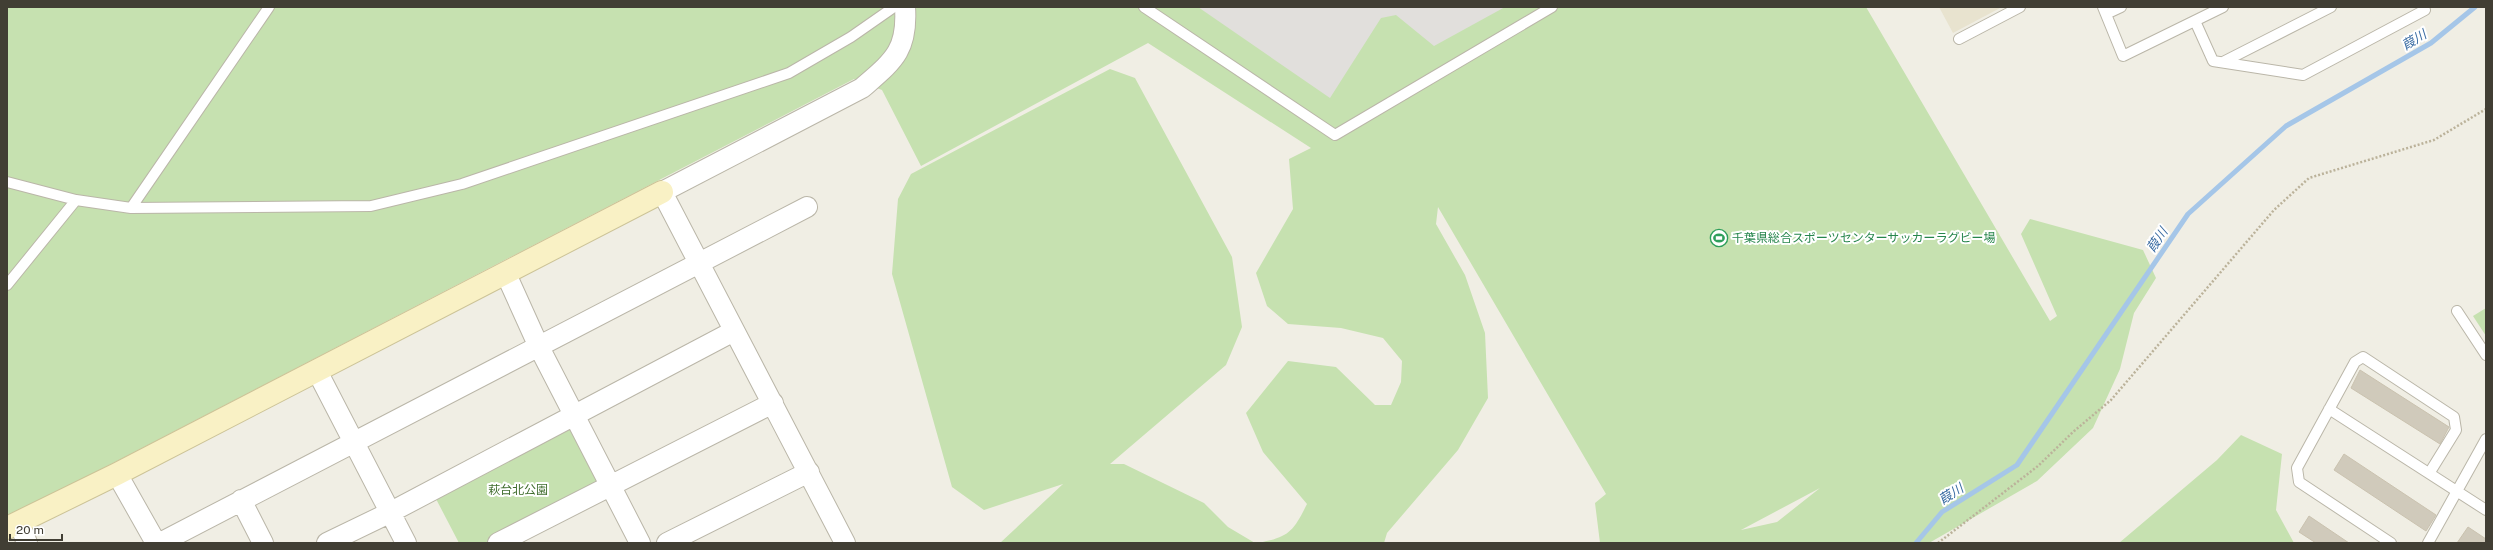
<svg xmlns="http://www.w3.org/2000/svg" width="2493" height="550" viewBox="0 0 2493 550" font-family="'Public Sans','Noto Sans JP',sans-serif">
	<style>
		.education { fill: #e8e3cf }
		.green { fill: #c6e1b0; fill-rule: evenodd }
		.parking { fill: #e1dfdc }
		.lines { fill: none; stroke-linecap: round; stroke-linejoin: round }
		.stream { stroke: #a5c6e8; stroke-width: 5 }
		.building { fill: #d0cabb; stroke: #cac2af }
		.lane-casing { stroke: #bab6a8; stroke-width: 12 }
		.street-casing { stroke: #bab6a8; stroke-width: 22 }
		.secondary-casing { stroke: #ccc397; stroke-width: 24 }
		.path { stroke: #bbb29a; stroke-width: 2.5; stroke-dasharray: 2 2; stroke-linecap: butt }
		.lane { stroke: #fff; stroke-width: 10 }
		.street { stroke: #fff; stroke-width: 20 }
		.secondary { stroke: #f9f1c5; stroke-width: 22 }
		.labels { text-anchor: middle; dominant-baseline: central; stroke-width: 4; stroke-linejoin: round; paint-order: stroke }
		.leisure-label { font-size: 12px; fill: #27864d; stroke: #fff; text-anchor: start }
		.park-label { font-size: 12px; fill: #406d2e; stroke: #fff }
		.water-label { font-size: 13px; font-style: italic; fill: #396ba2; stroke: #fff }
	</style>
	<rect width="100%" height="100%" fill="#f0eee4"/>
	<path class="education" d="M1939,7H2002L1953,33Z"/>
	<path class="green" d="M7,7H1866L2050,321L2057,316L2021,234L2030,219L2143,250L2156,278L2134,313L2120,369L2093,428L2037,481L1929,543H1600L1595,503L1606,494L1438,207L1436,224L1465,275L1485,333L1488,398L1458,450L1387,533L1384,543H1258C1289,537 1293,532 1307,504L1263,452L1246,413L1288,361L1336,367L1375,405H1391L1401,382L1402,361L1383,338L1341,328L1288,324L1267,306L1256,273L1293,209L1289,159L1311,148L1148,43L921,166L882,90L854,79L7,518ZM1820,488L1777,522L1741,530Z
		M1110,69L1135,78L1232,257L1242,327L1226,365L1110,464H1124L1204,503L1228,527L1255,543H1000L1063,484L984,510L952,487L892,274L898,199L911,174Z
		M2486,308V336L2473,316Z
		M571,427L601,484L485,543H459L435,497Z
		M2241,435L2282,454L2276,510L2294,543H2119L2217,460Z"/>
	<path class="parking" d="M1198,7H1505L1434,46L1396,15L1381,18L1330,98Z"/>
	<g class="lines">
		<path class="stream" d="M1916,543L1942,512L2017,465L2188,214L2286,126L2431,43L2475,7"/>
	</g>
	<path class="building" d="M2360,370L2449,427L2440,444L2351,388Z
		M2344,454L2436,515L2426,531L2334,470Z
		M2309,516L2349,543H2316L2299,532Z
		M2468,527L2486,539V543H2457Z"/>
	<g class="lines">
		<defs>
			<path id="lane" d="M1144,7L1335,135L1552,7
				M2103,7L2123,56L2223,7
				M2106,14L2121,7
				M2195,21L2213,61L2303,75L2425,10L2423,7
				M1959,39L2020,7
				M2223,62L2331,7
				M7,182L76,200L131,208L371,206L462,184L789,73L851,37L894,7
				M131,208L269,7
				M7,285L76,200
				M2457,311L2486,355
				M2329,409L2486,510
				M2391,543L2299,482L2297,468L2355,362L2363,357L2454,417L2456,430L2430,472
				M2428,543L2486,439"/>
			<path id="street" d="M506,274L539,347L640,543
				M317,371L406,543
				M117,474L156,543
				M241,500L263,543
				M19,522L27,543
				M160,543L807,207
				M327,543L389,513L734,331
				M498,543L773,403
				M667,543L809,472
				M845,543L662,192L862,88C893,61 908,51 905,7"/>
			<path id="secondary" d="M7,528L117,474L662,192"/>
		</defs>
		<use href="#lane" class="lane-casing"/>
		<use href="#street" class="street-casing"/>
		<use href="#secondary" class="secondary-casing"/>
		<path class="path" d="M1938,543L2038,466L2073,432L2111,400L2274,210L2309,178L2434,140L2486,109"/>
		<use href="#lane" class="lane"/>
		<use href="#street" class="street"/>
		<use href="#secondary" class="secondary"/>
	</g>
	<defs>
		<symbol id="stadium-ring" viewBox="-11 -11 22 22"><circle r="9.5" fill="#fff" stroke="#2e9e5b" stroke-width="1.5"/><path d="M0-5a6.5 5 0 1 0 0 10a6.5 5 0 1 0 0-10ZM-3.5-1.8h7v3.6h-7Z" fill="#2e9e5b"/></symbol>
	</defs>
	<g fill-rule="evenodd">
		<use href="#stadium-ring" x="1709" y="228" width="20" height="20"/>
	</g>
	<g class="labels">
		<g class="leisure-label">
			<text x="1732" y="238">千葉県総合スポーツセンターサッカーラグビー場</text>
		</g>
		<g class="park-label">
			<text x="518" y="490">萩台北公園</text>
		</g>
		<g class="water-label">
			<text transform="translate(2414 40) rotate(-31)">葭川</text>
			<text transform="translate(2157 240) rotate(-56)">葭川</text>
			<text transform="translate(1951 494) rotate(-33)">葭川</text>
		</g>
	</g>
	<rect width="2493" height="550" fill="none" stroke="#413e34" stroke-width="16"/>
	<path d="M10 534v6h52v-6" fill="none" stroke="#413e34" stroke-width="2"/>
	<text x="16" y="534" font-size="12" fill="#413e34" stroke="#ffffff" stroke-width="3" paint-order="stroke">20 m</text>
</svg>
